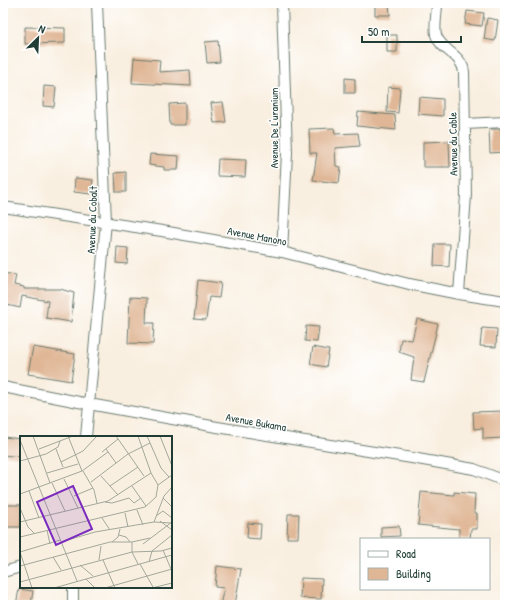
<svg xmlns="http://www.w3.org/2000/svg" width="508" height="608" viewBox="0 0 508 608" font-family="'Patrick Hand',sans-serif">
	<style>
		.building { fill: #e0b796 }
		.lines { fill: none; stroke-linecap: round; stroke-linejoin: round }
		.street-casing { stroke: #6b7b70; stroke-width: 12 }
		.street { stroke: #fff; stroke-width: 10 }
		.labels { text-anchor: middle; dominant-baseline: central; stroke-width: 3; stroke-linejoin: round; paint-order: stroke }
		.street-label { font-size: 11px; fill: #1f3d34; stroke: #fff }
		.inset-road { fill: none; stroke: #a2a89b; stroke-width: 1 }
		.view { fill: #7b2cbf; fill-opacity: 0.15; stroke: #7b2cbf; stroke-width: 2 }
		.inset-edge { fill: none; stroke: #1f3d34; stroke-width: 2 }
	</style>
	<rect width="100%" height="100%" fill="#fff"/>
	<filter id="ink" filterUnits="userSpaceOnUse"><feTurbulence type="fractalNoise" baseFrequency=".025" numOctaves="2"/><feDisplacementMap in="SourceGraphic" scale="8" xChannelSelector="R" yChannelSelector="G"/><feConvolveMatrix kernelMatrix="1 2 1 2 8 2 1 2 1" color-interpolation-filters="sRGB"/></filter>
	<filter id="wash" filterUnits="userSpaceOnUse"><feTurbulence type="fractalNoise" baseFrequency=".012" numOctaves="4" result="noise"/><feDisplacementMap in="SourceGraphic" scale="16" xChannelSelector="R" yChannelSelector="G"/><feGaussianBlur stdDeviation="0.9" result="paint"/><feColorMatrix in="noise" values="0 0 0 0 0 0 0 0 0 0 0 0 0 0 0 0 0 1.4 0 .05"/><feComposite in="paint" operator="in"/></filter>
	<g filter="url(#wash)">
		<rect width="100%" height="100%" fill="#f9efe0"/>
		<g id="blocks">
			<path class="building" d="M389,3L390,15H375V4Z
				M467,11L484,13L482,26L465,24Z
				M487,18L498,20L495,41L484,39Z
				M25,27L65,28V43L25,44Z
				M387,35H397V52H387Z
				M218,41L220,62L207,63L205,42Z
				M134,58L160,60L159,72L190,70L191,86L132,83Z
				M345,78L355,79V93H345Z
				M44,86L56,87L54,107L43,106Z
				M388,87L400,88L398,113L387,112Z
				M419,97L443,99V116L418,114Z
				M223,102L226,122L214,123L211,103Z
				M185,103V125H170L169,104Z
				M358,112L395,115L396,130L357,126Z
				M334,128L335,134L358,133L360,146L335,148L336,166L341,167L339,183L313,180L317,153H310L309,129Z
				M489,129H505V152L490,153Z
				M449,141L450,167H423V142Z
				M150,154L179,156L178,170H164V167L149,165Z
				M218,159L246,160L245,177L217,176Z
				M126,172V192H116L115,173Z
				M75,178L93,180L91,194L74,192Z
				M435,244H450L449,267L434,266Z
				M117,247L128,248L127,264L116,263Z
				M3,273L16,275L14,285L24,287V289H60L74,293L71,322L46,318L48,301L22,296L20,308L3,304Z
				M198,280L221,283L219,298L209,297L206,320L194,319Z
				M130,297L147,298L146,323H154L153,344L128,343Z
				M417,319L438,324L424,382L411,380L414,357L399,352L401,339L412,340Z
				M306,326L319,327L317,342L305,341Z
				M482,328L497,329L496,347L480,346Z
				M33,347L75,354L71,381L28,374Z
				M313,347L329,350L326,367L310,364Z
				M503,411L504,438L483,439V428L474,429L473,412Z
				M3,437L21,439V457L3,455Z
				M421,492L454,495V492L475,494L474,513H477V529H471L470,539H459V529L418,525Z
				M4,505H21V527H4Z
				M288,514H299L298,538H287Z
				M248,523L261,524L260,539L247,538Z
				M399,526L400,536L381,537V527Z
				M217,566L241,569L235,605H220L224,588L215,587Z
				M301,578L322,579L321,599L300,598Z
				M19,589L33,591L31,605H16Z"/>
		</g>
	</g>
	<g filter="url(#ink)">
		<use href="#blocks" fill-opacity="0" stroke="#6b7b70" stroke-width="1"/>
		<g class="lines">
			<defs>
				<path id="street" d="M437,3C437,13 434,26 436,35C441,51 462,54 464,72L466,195L459,294
					M465,124L505,122
					M3,207L162,231L282,252L409,284L459,294L505,301
					M282,252L287,153L282,3
					M3,387L89,404L217,427L412,458L474,469L505,481
					M86,437L106,222L97,3
					M3,572L21,567
					M73,605V587"/>
			</defs>
			<use href="#street" class="street-casing"/>
			<use href="#street" class="street"/>
		</g>
	</g>
	<g class="labels">
		<g class="street-label">
			<text transform="translate(274 128) rotate(-90)">Avenue De L'uranium</text>
			<text transform="translate(453 144) rotate(-91)">Avenue du Cable</text>
			<text transform="translate(92 220) rotate(-88)">Avenue du Cobalt</text>
			<text transform="translate(257 236) rotate(11)">Avenue Manono</text>
			<text transform="translate(256 422) rotate(10)">Avenue Bukama</text>
		</g>
	</g>
	<g transform="translate(20 436)">
		<rect width="152" height="152" fill="#f9efe0"/>
		<path class="inset-road" d="M13,0L30,47M48,0L62,35M96,0L124,40M118,0L131,37L138,49M127,0L141,32L149,41M140,0L152,30M0,4L57,145M19,13L53,0M36,13L43,31M86,13L96,27M82,16L98,3M108,18L130,7M0,25L26,18L38,11L40,5M41,26L63,15L77,0M63,35L74,54L77,67M27,37L58,28M81,40L98,59M44,43L58,72M71,46L108,18M32,47L45,75M138,49L152,39M90,50L118,31M112,50L126,70M9,55L19,82M0,58L62,35L88,16M54,60L73,52M143,62L152,71M85,66L92,67L109,62L114,67L121,62M0,72L8,91L14,97M117,74L123,89M105,77L108,91M136,80L143,75L152,82M82,82L90,94M140,85L152,94M0,86L88,65L131,37M134,86L151,87M27,94L30,108M99,99L106,101L110,106M0,101L125,71L136,61L138,49M41,106L75,96L134,86L144,60L152,51M92,106L98,101L100,93M112,106V116L118,128M123,108L152,86M143,114L151,133M0,116L40,104M0,116L12,152M33,121L41,134M79,124L81,110M83,124L95,152M129,126L132,115L152,99M120,128L133,151M60,129L73,140M0,130L90,106H112L130,102M66,143L75,152M0,146L112,116L141,115L152,112M34,152L152,119M85,152L152,133M132,152L152,147"/>
		<path class="view" d="M53,50L72,93L36,109L17,66Z"/>
		<rect width="152" height="152" class="inset-edge"/>
	</g>
	<rect width="508" height="608" fill="none" stroke="#fff" stroke-width="16"/>
	<rect x="360" y="538" width="130" height="52" fill="#ffffff" stroke="#a5b1ae"/>
	<rect x="368" y="551" width="20" height="6" fill="#ffffff" stroke="#a5b1ae"/>
	<text x="396" y="558" font-size="12" fill="#1f3d34">Road</text>
	<rect x="368" y="568" width="20" height="12" fill="#e0b796" stroke="#a5b1ae"/>
	<text x="396" y="578" font-size="12" fill="#1f3d34">Building</text>
	<g transform="translate(38 38) rotate(24)" stroke="#ffffff" stroke-width="3" paint-order="stroke">
	<path d="M0-3L7 15L0 10L-7 15Z" fill="#1f3d34"/>
	<text y="-6" font-size="11" font-weight="bold" text-anchor="middle" fill="#1f3d34">N</text>
	</g>
	<path d="M362 36v6h99v-6" fill="none" stroke="#1f3d34" stroke-width="2"/>
	<text x="368" y="36" font-size="12" fill="#1f3d34" stroke="#ffffff" stroke-width="3" paint-order="stroke">50 m</text>
</svg>
